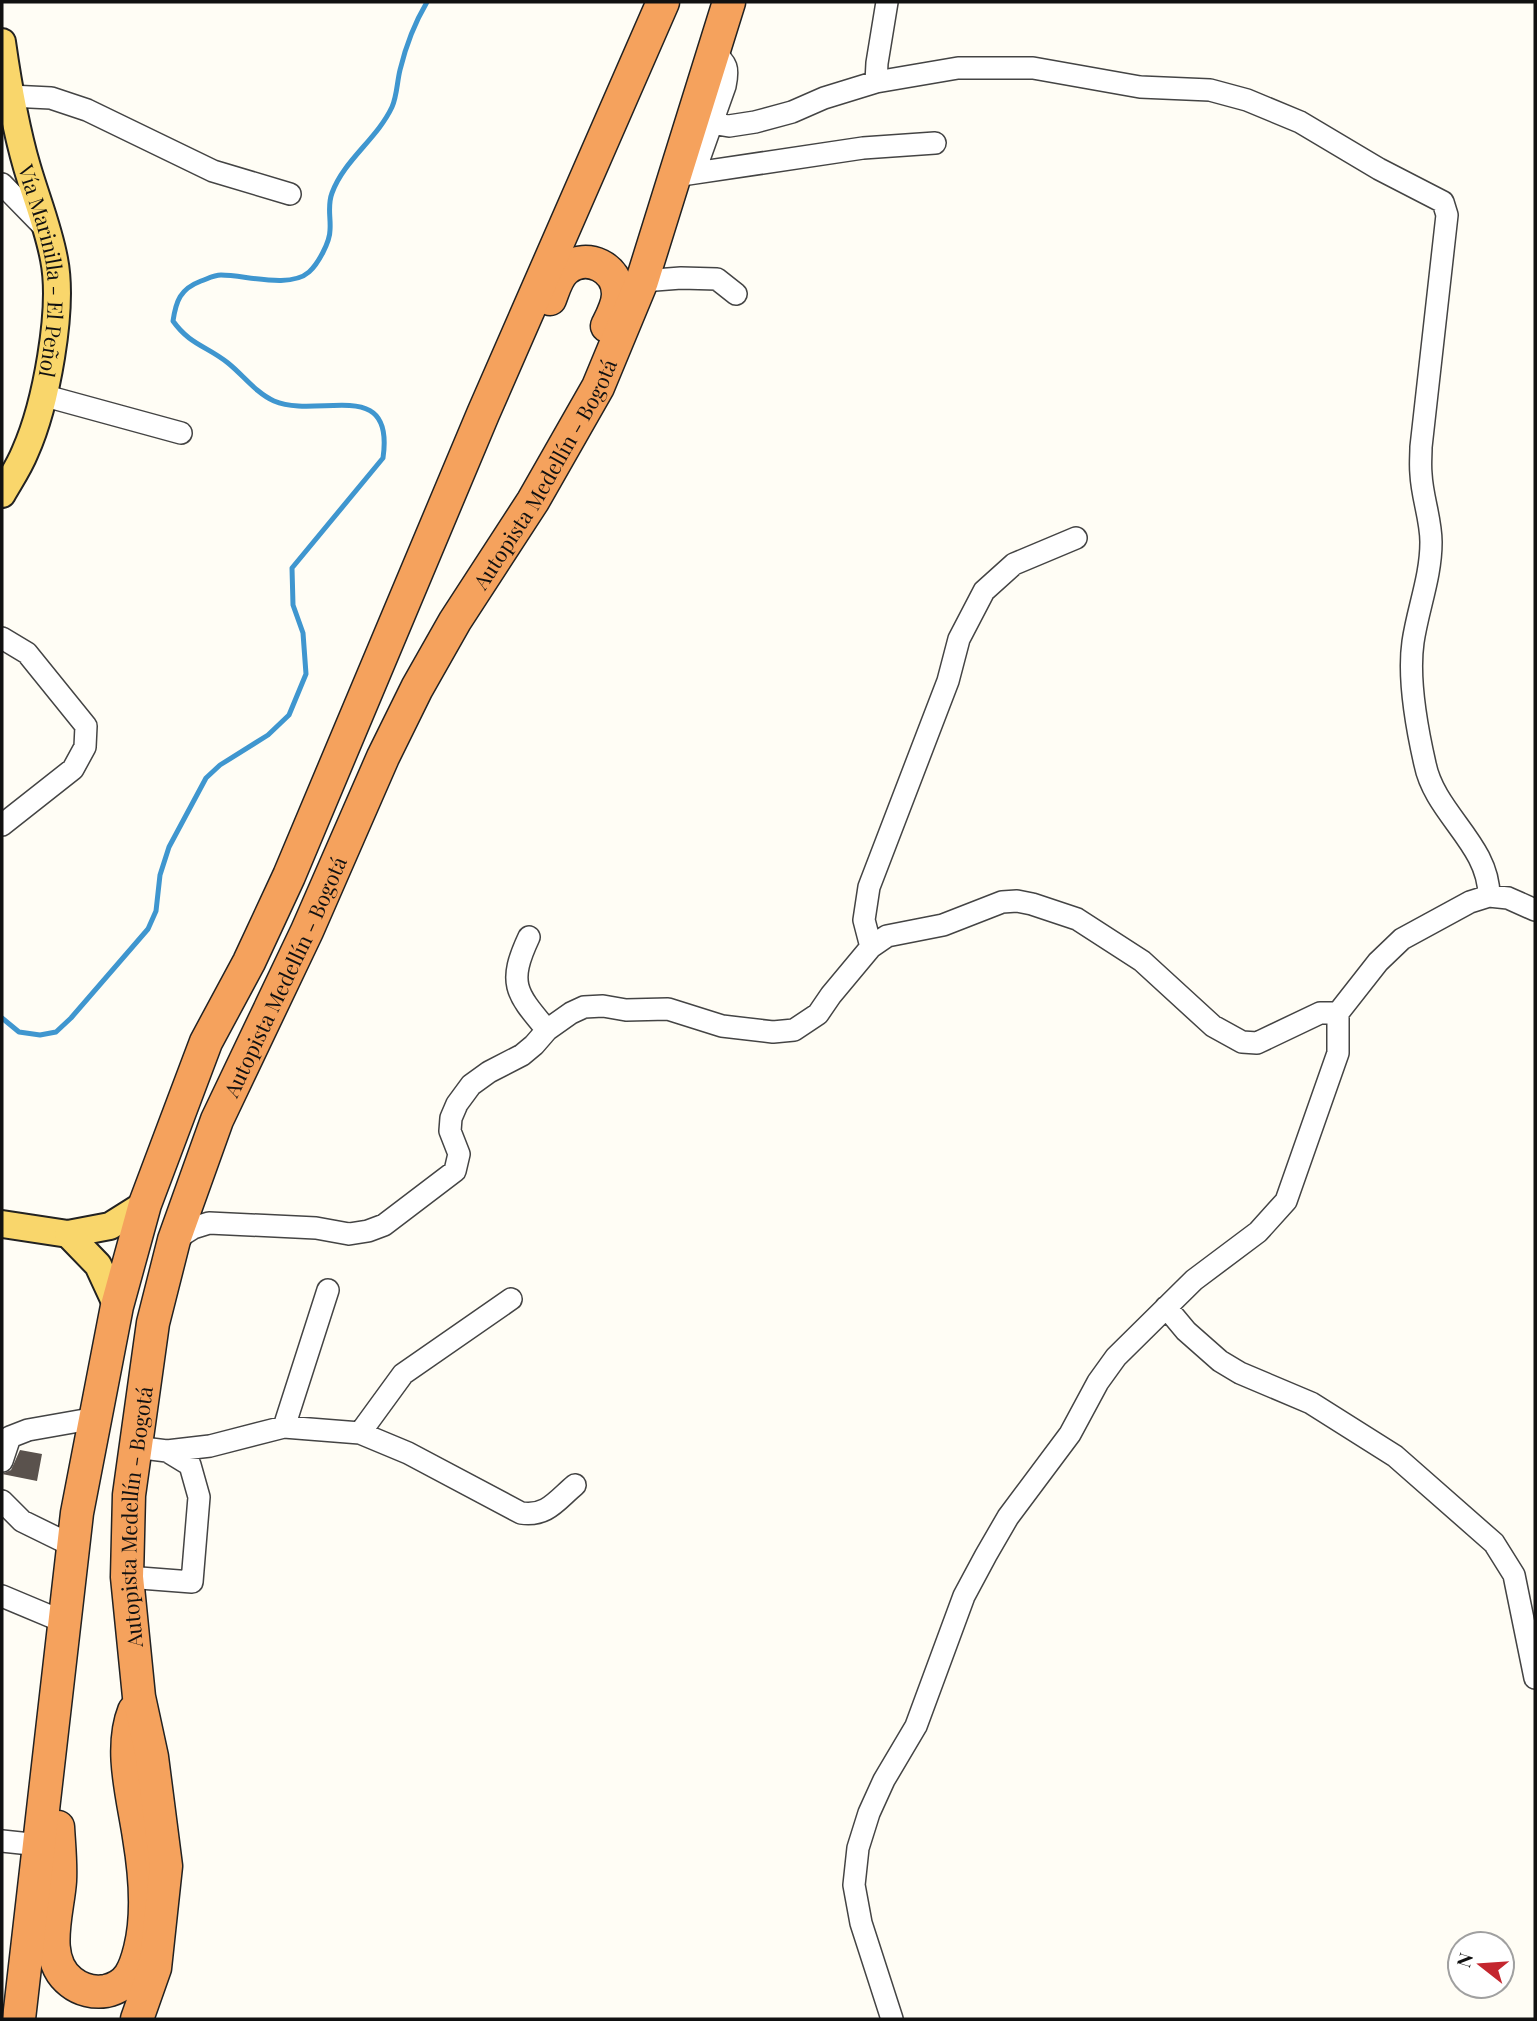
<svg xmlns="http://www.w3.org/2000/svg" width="1537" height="2021" viewBox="0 0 1537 2021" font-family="'Playfair Display',serif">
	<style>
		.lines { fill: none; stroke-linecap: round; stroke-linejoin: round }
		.stream { stroke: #3f96cf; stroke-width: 5 }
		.building { fill: #5a524d }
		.minor-casing { stroke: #444; stroke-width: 24 }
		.major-casing { stroke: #222; stroke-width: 30 }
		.highway-casing { stroke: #222; stroke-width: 35 }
		.minor { stroke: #fff; stroke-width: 21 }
		.major { stroke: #f9d66b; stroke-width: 26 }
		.highway { stroke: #f5a25d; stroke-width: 32 }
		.labels { text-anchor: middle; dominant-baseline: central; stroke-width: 7; stroke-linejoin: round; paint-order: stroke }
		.street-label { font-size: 21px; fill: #111; stroke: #fff }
	</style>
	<rect width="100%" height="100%" fill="#fffdf5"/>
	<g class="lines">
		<path class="stream" d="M2,1018L19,1032L40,1035L56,1032L71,1018L148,929L156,911L160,875L169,847L206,778L220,765L268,735L289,715L306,674L303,633L293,605L292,568L383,458C395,375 318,420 274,401C256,393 243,375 228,363C207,346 190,345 173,321C176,301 180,289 201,281C207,279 214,275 221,275C245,275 290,289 309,272C318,264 330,242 330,230C331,217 327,206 332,193C344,160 377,139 392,107C397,96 397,82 400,70C406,45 414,24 427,2"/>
	</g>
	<path class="building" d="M20,1450L42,1454L37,1481L2,1474L11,1470Z"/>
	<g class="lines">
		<defs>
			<path id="minor" d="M876,82L877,63L887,2
				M10,96L51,98L87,110L213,171L290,194
				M711,123L729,126L755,122L792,112L824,98L876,82L958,68H1033L1140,87L1210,90L1247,100L1300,122L1379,169L1443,202L1447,215L1421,447C1421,456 1420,465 1421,474C1422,497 1431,519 1431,542C1431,577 1418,608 1413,642C1408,677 1417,729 1425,764C1435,814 1489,844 1489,896
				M677,175L698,162L725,86C729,67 727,65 714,52
				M675,176L863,148L935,143
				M2,184L47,230
				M642,281L681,278L717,279L736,294
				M42,395L181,433
				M2,638L27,653L86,726L85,747L73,769L2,825
				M529,937C507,984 516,993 547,1030
				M871,947L864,920L869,887L948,681L959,639L984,591L1014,564L1076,538
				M174,1240L193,1228L209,1223L316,1228L349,1234L368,1231L384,1225L455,1171L459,1154L450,1131L451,1118L457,1104L471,1085L489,1072L522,1055L534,1045L547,1030L571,1013L584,1007L603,1006L626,1010L668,1009L722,1026L773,1032L794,1030L818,1014L831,995L871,947L887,936L943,925L1002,902L1017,901L1032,904L1077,919L1142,961L1213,1026L1242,1042L1257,1043L1320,1013H1338
				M1166,1307L1186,1331L1220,1361L1240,1373L1311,1403L1395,1456L1494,1543L1514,1575L1535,1678
				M284,1427L328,1290
				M360,1433L403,1374L511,1299
				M135,1447L167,1451L210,1446L284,1427L360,1433L408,1453L521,1513C547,1517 557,1500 575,1485
				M2,1461L10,1437L28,1430L96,1418
				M2,1501L22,1521L73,1546
				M127,1577L192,1582L199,1497L190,1465L167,1451
				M2,1596L64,1622
				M2,1841L40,1845
				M892,2019L861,1923L854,1885L858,1848L869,1813L884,1780L916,1726L964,1596L986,1555L1008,1517L1070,1434L1098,1382L1116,1357L1194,1280L1258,1232L1286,1201L1338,1053V1013L1378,962L1402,939L1470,902L1489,896L1508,898L1535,910"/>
			<g id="major">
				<path id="s1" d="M2,42C8,84 15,126 27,167C36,198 48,227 54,259C64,309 46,405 25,452C19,467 10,480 2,494"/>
				<path d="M2,1224L68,1234L110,1226L145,1204"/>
				<path d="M68,1234L98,1265L117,1306"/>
			</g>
			<g id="highway">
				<path d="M550,299C554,289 557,276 566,269C587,252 618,268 618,294C618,305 612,316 607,326"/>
				<path d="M58,1827C59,1845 61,1863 60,1881C58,1912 41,1959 71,1982C81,1990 94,1993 106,1991C129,1986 135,1969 140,1949C149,1913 145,1873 139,1837C133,1797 119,1749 134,1711"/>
				<path d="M19,2019L77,1513L117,1306L145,1204L206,1042L249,962L289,876L483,414L663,2"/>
				<path id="s2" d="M137,2019L155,1968L166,1866L152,1757L139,1697L127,1577L129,1495L153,1323L174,1240L217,1120L307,931L383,757L417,688L455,621L533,501L598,387L642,281L729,2"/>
			</g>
		</defs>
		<use href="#minor" class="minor-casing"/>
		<use href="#major" class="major-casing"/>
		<use href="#highway" class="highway-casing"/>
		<use href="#minor" class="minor"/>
		<use href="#major" class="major"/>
		<use href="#highway" class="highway"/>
	</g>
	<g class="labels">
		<g class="street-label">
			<text stroke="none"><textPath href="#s1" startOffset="234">Vía Marinilla - El Peñol</textPath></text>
			<text stroke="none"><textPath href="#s2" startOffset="1643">Autopista Medellín - Bogotá</textPath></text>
			<text stroke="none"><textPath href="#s2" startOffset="1076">Autopista Medellín - Bogotá</textPath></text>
			<text stroke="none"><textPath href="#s2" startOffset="509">Autopista Medellín - Bogotá</textPath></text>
		</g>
	</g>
	<rect width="1537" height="2021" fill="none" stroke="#111111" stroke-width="7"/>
	<g transform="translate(1481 1965) rotate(287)"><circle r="33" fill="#ffffff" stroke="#a0a0a0" stroke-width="2"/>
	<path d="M0-5L12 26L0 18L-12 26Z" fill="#c4262e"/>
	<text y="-10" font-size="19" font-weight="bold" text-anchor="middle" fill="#111111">N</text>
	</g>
</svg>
